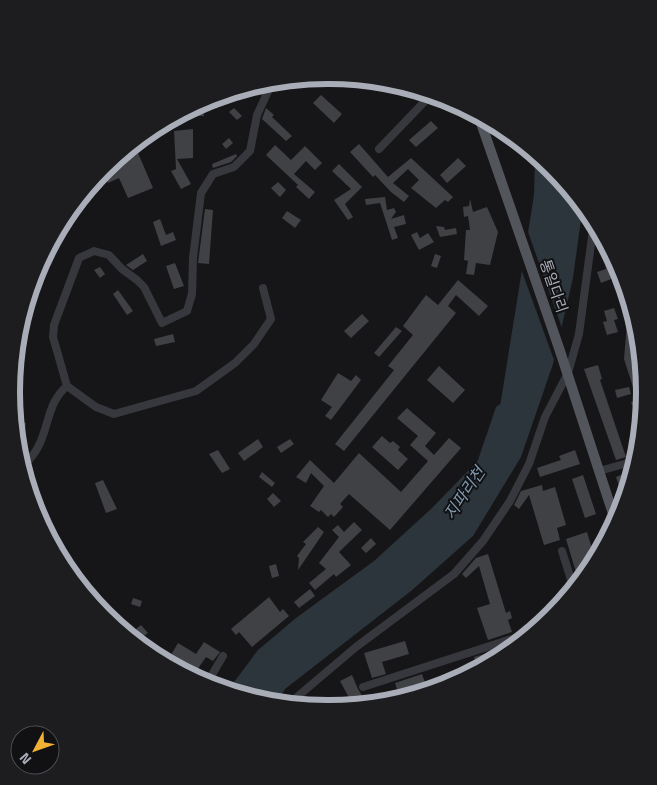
<svg xmlns="http://www.w3.org/2000/svg" width="657" height="785" viewBox="0 0 657 785" font-family="'Titillium Web','Noto Sans KR',sans-serif">
	<style>
		.water { fill: #2c353c }
		.pier { fill: #161618 }
		.lines { fill: none; stroke-linecap: round; stroke-linejoin: round }
		.river { stroke: #2c353c; stroke-width: 14 }
		.building { fill: #404145 }
		.minor { stroke: #37383d; stroke-width: 8 }
		.major { stroke: #53555c; stroke-width: 10 }
		.labels { text-anchor: middle; dominant-baseline: central; stroke-width: 4; stroke-linejoin: round; paint-order: stroke }
		.street-label { font-size: 15px; fill: #a8adb8; stroke: #111113 }
		.water-label { font-size: 16px; font-style: italic; fill: #7f9bb3; stroke: #111113 }
		.rim { fill: none; stroke: #a8adb8; stroke-width: 6 }
	</style>
	<rect width="100%" height="100%" fill="#161618"/>
	<path class="water" d="M535,156L553,168L582,212L573,278L553,364L521,457L473,536L411,591L285,689L278,700L228,690L258,650L296,618L374,561L431,509L494,444L534,195Z"/>
	<path class="pier" d="M527,229L562,328L554,360L520,266Z"/>
	<g class="lines">
		<path class="river" d="M484,464L502,411"/>
	</g>
	<path class="building" d="M321,95L342,114L334,123L313,103Z
		M218,97L223,103L216,109L207,99Z
		M203,105L204,116H196V107Z
		M234,108L242,116L237,120L229,112Z
		M266,108L274,115L272,117L292,136L286,141L262,119Z
		M431,121L438,128L416,147L409,140Z
		M193,129V158L177,159L191,184L181,189L171,171L176,169L174,131Z
		M229,138L233,143L226,149L222,144Z
		M359,144L388,177L411,158L453,197L448,202L445,200L436,208L411,188L419,180L408,169L393,183L409,196L404,202L391,192L375,175L373,177L350,152Z
		M275,145L291,160L305,146L322,163L315,170L306,161L294,174L315,192L309,199L296,187L298,185L266,155Z
		M138,153L153,188L128,198L119,178L108,183L103,170Z
		M236,154L237,156L231,162L213,168L212,164Z
		M458,158L466,166L447,183L440,175Z
		M339,164L362,187L345,204L353,217L348,220L334,200L351,189L332,171Z
		M278,182L286,190L280,197L271,188Z
		M385,197L387,210L394,208L396,212L391,219L404,215L406,224L394,227L398,238L392,240L380,203L366,205L365,199Z
		M470,199L473,212L487,207L498,232L490,265L476,263L474,275L466,274L468,261L464,260L466,230H470L468,216L464,217L463,207L469,206Z
		M205,209L213,210L209,264L198,263Z
		M287,211L301,220L295,228L282,218Z
		M160,219L166,235L173,232L176,240L161,246L153,222Z
		M436,226L444,227L445,230L456,228L457,234L440,237Z
		M417,232L420,238L428,233L434,242L419,250L411,235Z
		M143,254L147,261L133,270L126,265Z
		M435,254L441,256L437,268L431,266Z
		M615,262L622,271L610,275L611,279L601,283L597,272L606,269L605,265Z
		M175,263L184,286L174,289L166,266Z
		M100,267L105,274L100,278L94,270Z
		M458,280L488,306L479,316L456,295L448,306L456,313L344,451L335,444L394,370L388,366L413,335L403,326L426,295L438,305Z
		M118,290L133,311L127,315L113,294Z
		M614,308L618,319L614,320L618,332L607,335L603,322L607,321L604,311Z
		M362,314L369,321L351,338L344,331Z
		M627,323L632,324L634,336L628,335L639,369L641,385L633,387L624,359Z
		M396,327L402,331L379,357L374,353Z
		M173,334L175,342L156,346L154,339Z
		M598,365L602,379L600,380L626,457L616,460L584,369Z
		M439,366L465,390L453,403L427,380Z
		M338,373L351,381L356,375L361,380L331,420L325,416L332,407L321,400Z
		M629,387L631,394L617,398L615,390Z
		M645,397L643,408L634,411L631,402Z
		M407,408L436,433L425,446L434,455L449,438L461,448L390,530L349,494L340,504L343,507L334,517L331,514L328,517L321,510L319,512L310,506L324,486L311,473L306,483L296,477L310,460L334,483L359,453L401,492L428,461L410,445L418,436L397,418Z
		M17,421L26,423L22,446Z
		M382,436L390,443L393,441L400,447L398,450L408,459L398,470L372,447Z
		M258,439L263,447L244,461L238,453Z
		M290,439L294,444L281,453L277,447Z
		M218,450L230,469L222,473L209,454Z
		M575,450L580,464L540,477L537,468L561,460L559,456Z
		M262,472L275,483L272,487L259,477Z
		M626,473L628,480L624,501L616,477Z
		M583,475L596,514L585,518L572,479Z
		M103,480L117,509L106,513L95,483Z
		M542,485L543,491L555,487L566,525L557,528L560,540L544,545L529,495L519,509L514,505L521,491Z
		M273,493L281,501L274,507L267,499Z
		M354,522L362,530L339,552L351,565L336,577L334,574L315,590L309,583L326,569L319,563L339,537L332,530L338,525L344,532Z
		M318,527L324,532L298,570L299,558L297,556L306,544L303,542Z
		M587,532L594,555L578,579L566,539Z
		M371,538L376,544L366,553L361,548Z
		M488,554L506,613L510,611L512,618L508,620L512,632L488,640L477,608L490,604L479,566L466,578L462,574L476,558Z
		M276,564L279,576L272,578L269,566Z
		M310,589L315,596L299,608L294,602Z
		M86,590L96,591L94,601L90,595Z
		M269,597L280,612L283,609L289,616L252,647L239,632L236,635L231,629Z
		M133,598L142,601L140,607L131,604Z
		M128,623L142,640L141,641L122,629Z
		M141,625L148,633L142,637L136,629Z
		M405,641L409,654L382,662L386,674L372,678L364,653Z
		M204,642L220,652L213,661L206,657L193,676L168,660L178,643L196,654Z
		M488,653L490,659L477,668L474,657Z
		M422,674L427,688L399,696L395,683Z
		M352,675L358,689L366,702L353,705L340,681Z"/>
	<g class="lines">
		<path class="minor" d="M379,149L426,100L434,96
			M263,288L271,319L254,344L235,363L196,391L114,414L96,407L67,386L53,337L54,325L79,258L94,251L109,255L122,269L137,280L144,287L162,323L187,311L192,294L193,258L201,193L213,174L234,167L250,151L257,115L270,87
			M25,464C52,439 42,407 67,386
			M599,471L628,463L632,459
			M562,551L573,586
			M206,685L223,656
			M363,687L527,634
			M291,702L356,647L454,574L483,541L510,501L529,464L545,417L568,373L579,334L593,229"/>
		<path class="major" d="M480,120L559,348L616,523"/>
	</g>
	<g class="labels">
		<g class="street-label">
			<text transform="translate(554 286) rotate(71)">통일다리</text>
		</g>
		<g class="water-label">
			<text transform="translate(464 493) rotate(-56)">지파리천</text>
		</g>
	</g>
	<path d="M0 0H657V785H0ZM20 392a308 308 0 1 1 616 0a308 308 0 1 1-616 0Z" fill="#1d1d20" fill-rule="evenodd"/>
	<path class="rim" d="M20 392a308 308 0 1 1 616 0a308 308 0 1 1-616 0Z"/>
	<g transform="translate(35 750) rotate(229)"><circle r="24" fill="#111113" stroke="#4d4f55"/>
	<path d="M0-4L9 19L0 12L-9 19Z" fill="#f2b134"/>
	<text y="-8" font-size="14" font-weight="bold" text-anchor="middle" fill="#a8adb8">N</text>
	</g>
</svg>
